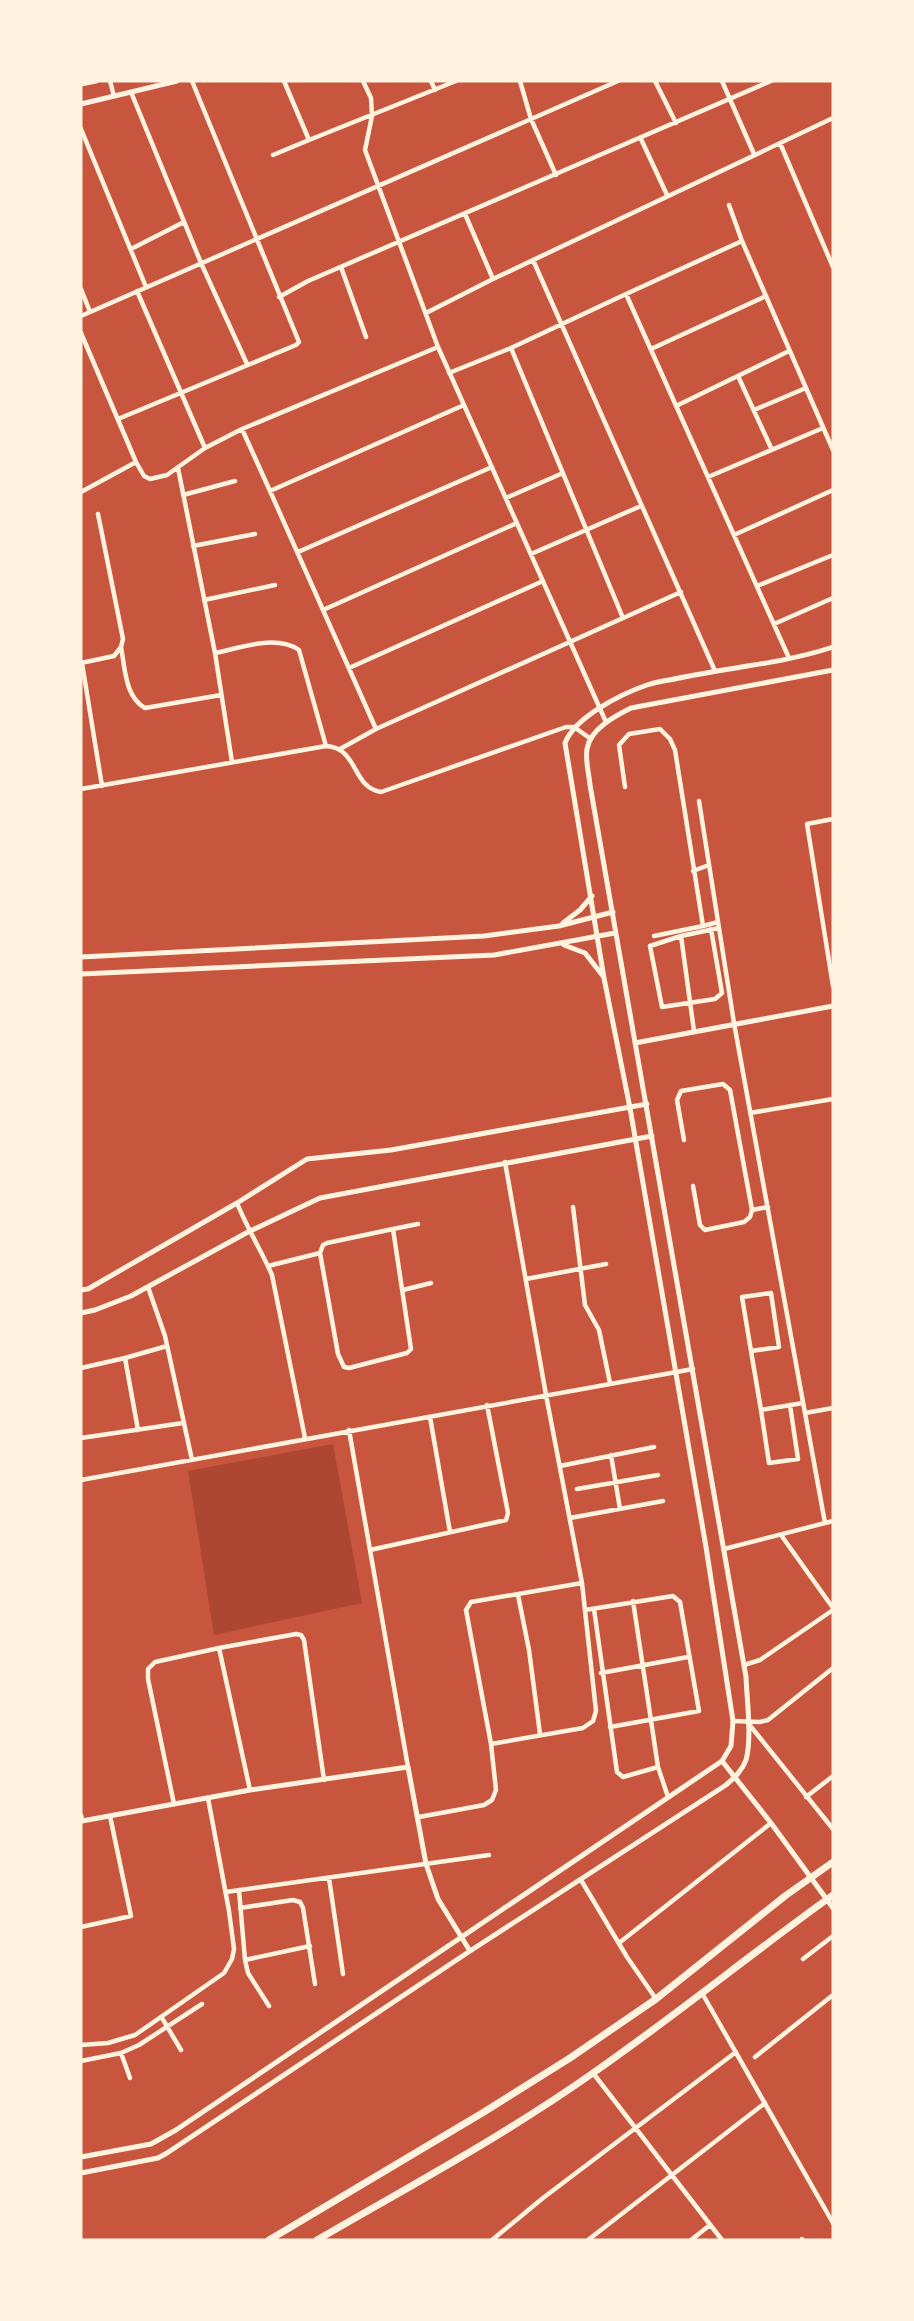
<svg xmlns="http://www.w3.org/2000/svg" width="914" height="2321" viewBox="0 0 914 2321" font-family="'Sofia Sans Condensed',sans-serif">
	<style>
		.green { fill: #ae4732 }
		.lines { fill: none; stroke-linecap: round; stroke-linejoin: round }
		.minor { stroke: #fff3e0; stroke-width: 4.5 }
		.tertiary { stroke: #fff3e0; stroke-width: 5 }
		.primary { stroke: #fff3e0; stroke-width: 7 }
	</style>
	<rect width="100%" height="100%" fill="#c8553d"/>
	<path class="green" d="M333,1444L362,1603L214,1635L188,1471Z"/>
	<g class="lines">
		<path class="minor" d="M110,81L114,96
			M284,81L309,140L456,81
			M363,81L371,98L372,116L365,150L438,347L606,722
			M431,81L435,90
			M520,81L531,119L556,175
			M655,81L676,123
			M722,81L754,154
			M131,92L201,263L247,364
			M81,129L146,287
			M641,139L667,195
			M780,143L833,267
			M273,155L309,140
			M729,205L742,241L833,450
			M465,214L493,279
			M131,249L184,222
			M533,260L715,671
			M341,267L366,337
			M81,289L90,312
			M137,291L205,448
			M626,294L742,241
			M279,297L308,281L771,81
			M426,313L493,279L833,118
			M81,316L618,81
			M81,333L136,462L144,476L150,479L167,475L205,448L242,429L438,347
			M511,348L626,294L789,658
			M651,349L766,296
			M449,373L511,348L623,618
			M738,376L772,450
			M676,406L789,351
			M754,410L806,388
			M118,419L296,345L299,342L192,81
			M242,429L270,491L464,405
			M178,468L215,653L232,762
			M708,477L823,428
			M270,491L376,729L340,749
			M81,492L136,462
			M183,495L235,481
			M506,498L563,473
			M734,535L833,490
			M193,546L255,534
			M298,552L492,467
			M531,554L641,506
			M757,586L833,555
			M204,600L275,585
			M323,610L517,523
			M774,624L833,598
			M121,647C125,668 125,697 145,708L221,695
			M215,653C240,648 276,634 299,650L326,746
			M81,663L114,656L121,647L123,639L98,514
			M82,663L102,786
			M349,668L543,581
			M376,729L681,592
			M625,787L619,745L629,734L660,729L670,739L675,750L703,926L654,936
			M81,789L326,746C359,748 351,787 381,792L566,727H574L591,739
			M699,801L734,1023L825,1523
			M833,819L807,824L833,986
			M693,871L709,865
			M703,926L718,922
			M711,929L722,993L715,999L662,1007L650,946L681,936L719,928
			M681,936L694,1031
			M750,1113L833,1099
			M684,1140L677,1100L681,1091L723,1084L730,1090L752,1210
			M693,1186L700,1225L705,1230L744,1222L750,1217L752,1210L768,1207
			M237,1203C247,1228 261,1250 272,1275L305,1438
			M573,1207L585,1305L599,1330L610,1383
			M393,1229L411,1349L407,1353L349,1368L344,1367L338,1354L320,1253L323,1245L327,1243Z
			M393,1229L418,1224
			M268,1266L320,1253
			M526,1279L606,1264
			M148,1287L165,1336L192,1460
			M403,1290L431,1283
			M751,1351L742,1297L771,1293L779,1347L751,1351L761,1410L803,1403
			M125,1358L167,1346
			M81,1368L125,1358L138,1430
			M761,1410L769,1463L798,1459L790,1405
			M805,1413L833,1408
			M430,1417L450,1532
			M349,1430L408,1767
			M81,1438L183,1423
			M611,1455L620,1509
			M560,1466L654,1447
			M81,1480L693,1369
			M577,1489L658,1475
			M570,1518L663,1501
			M781,1535L833,1608
			M724,1549L833,1521
			M370,1550L506,1520L508,1513L487,1405
			M518,1595L529,1650L540,1734
			M633,1601L658,1767L668,1797
			M594,1609L617,1772L623,1777L658,1767
			M585,1610L673,1596L680,1602L699,1711L610,1727
			M219,1648L296,1634L301,1635L304,1640L324,1780
			M744,1665L760,1660L833,1610
			M601,1673L688,1657
			M733,1721L760,1722L768,1720L833,1668
			M748,1723L833,1829
			M491,1744L583,1728L593,1721L596,1711L582,1583L546,1395L505,1162
			M806,1797L833,1776
			M174,1804L148,1679V1669L155,1662L219,1648L250,1790
			M419,1817L484,1805L492,1800L496,1790L491,1744L466,1610L471,1602L582,1583
			M329,1878L343,1974
			M581,1880L627,1957L656,1999
			M239,1890L245,1960L248,1973L269,2006
			M226,1892L489,1855
			M240,1908L293,1900L300,1902L303,1908L315,1984
			M81,1927L131,1916L110,1816
			M619,1943L771,1823
			M803,1959L833,1936
			M245,1960L310,1946
			M702,1993L833,2223
			M162,2018L181,2050
			M81,2045L108,2043L135,2035L224,1973L232,1959L234,1949L229,1911L208,1798
			M121,2053L130,2078
			M755,2057L833,1995
			M81,2061L121,2053L139,2045L202,2004
			M593,2073L722,2240
			M492,2240L543,2198L736,2052
			M588,2240L765,2103
			M691,2240L710,2225
			M802,2240V2239"/>
		<path class="tertiary" d="M81,84L96,81
			M81,104L177,81
			M563,923L580,910L592,896
			M564,945L585,953L603,976
			M81,957L484,936L559,926L613,912
			M81,974L494,955L615,933
			M635,1043L833,1006
			M81,1290L88,1289L237,1203L307,1159L391,1150L647,1104
			M81,1313L95,1310L131,1296L248,1232L320,1198L652,1136
			M722,1761L771,1823L833,1908
			M81,1816L82,1821L250,1790L408,1767L426,1864L438,1899L470,1951
			M81,2157L151,2144L176,2130L722,1761L731,1746L733,1721L706,1547L630,1108L604,978L565,743C575,717 621,694 647,685C658,681 672,680 684,677C733,667 785,663 833,647
			M81,2173L158,2158L167,2153L470,1951L726,1785C734,1778 742,1771 746,1760C752,1738 747,1701 746,1677L590,785C589,774 585,760 587,749C590,729 615,716 631,708L833,670"/>
		<path class="primary" d="M269,2240L484,2112L570,2058L656,1999L785,1896L833,1862
			M317,2240C410,2186 505,2135 593,2073C675,2016 752,1953 833,1895"/>
	</g>
	<rect width="914" height="2321" fill="none" stroke="#fff3e0" stroke-width="165"/>
</svg>
